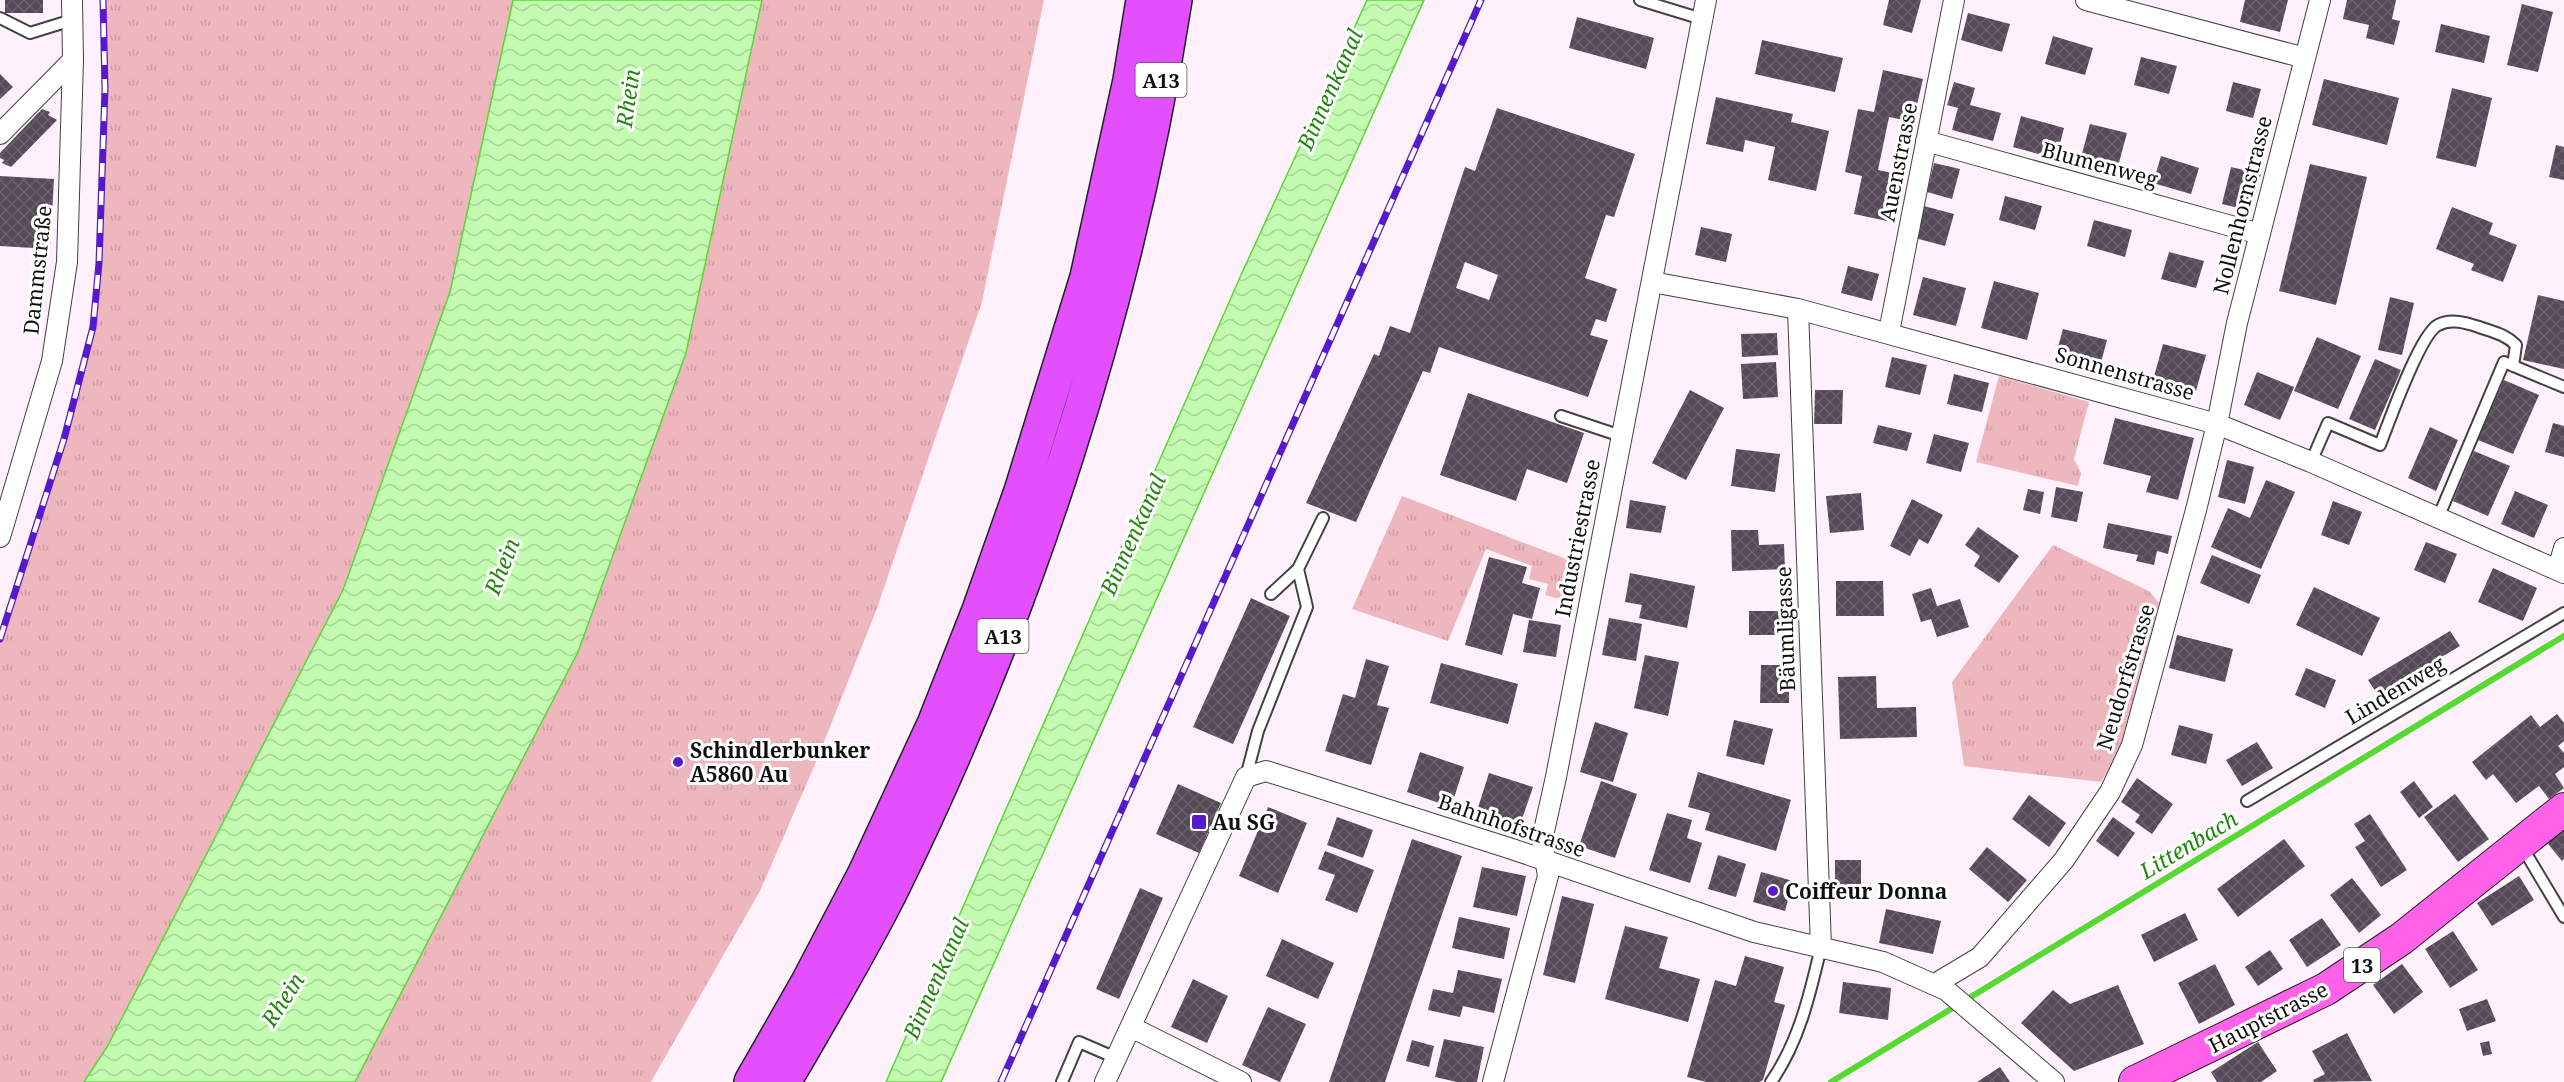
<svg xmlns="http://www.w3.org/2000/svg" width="2564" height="1082" viewBox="0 0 2564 1082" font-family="'Noto Serif',serif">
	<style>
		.grass { fill: url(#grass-tufts) }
		.water { fill: url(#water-waves); stroke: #56d932; stroke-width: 1.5 }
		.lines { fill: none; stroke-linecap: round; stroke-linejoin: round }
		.stream { stroke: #56d932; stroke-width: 6 }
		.building { fill: url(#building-cross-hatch); fill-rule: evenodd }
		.lane-casing { stroke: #424242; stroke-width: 14 }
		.street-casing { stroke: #424242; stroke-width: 22 }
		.primary-casing { stroke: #202020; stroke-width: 34 }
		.highway-casing { stroke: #202020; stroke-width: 36 }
		.lane { stroke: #fff; stroke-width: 10 }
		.street { stroke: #fff; stroke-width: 20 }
		.primary { stroke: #ff61e9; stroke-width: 32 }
		.highway { stroke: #e34fff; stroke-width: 33 }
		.rail-casing { stroke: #561acc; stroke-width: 7 }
		.rail { stroke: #fff; stroke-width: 4.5; stroke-dasharray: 14; stroke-linecap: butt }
		.poi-dot { fill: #561acc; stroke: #fff; stroke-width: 2 }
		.labels { text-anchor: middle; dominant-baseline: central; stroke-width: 6; stroke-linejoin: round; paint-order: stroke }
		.shield { fill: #fff; stroke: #575757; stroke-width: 1.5 }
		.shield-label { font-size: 20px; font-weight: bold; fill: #0f0f0f }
		.street-label { font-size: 21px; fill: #0f0f0f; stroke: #fff }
		.poi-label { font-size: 21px; font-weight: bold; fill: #0f0f0f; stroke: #fff; text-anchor: start }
		.water-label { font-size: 22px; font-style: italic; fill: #23860e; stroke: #fff }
	</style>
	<defs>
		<pattern id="grass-tufts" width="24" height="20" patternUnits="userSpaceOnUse" patternTransform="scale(1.5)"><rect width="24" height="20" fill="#eeb7be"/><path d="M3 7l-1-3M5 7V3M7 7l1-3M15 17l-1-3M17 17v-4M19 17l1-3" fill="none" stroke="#cb9ca2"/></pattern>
		<pattern id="water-waves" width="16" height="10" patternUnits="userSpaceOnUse" patternTransform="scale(1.5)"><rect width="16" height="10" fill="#c3fbb1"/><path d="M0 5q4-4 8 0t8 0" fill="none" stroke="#a6d697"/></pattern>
		<pattern id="building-cross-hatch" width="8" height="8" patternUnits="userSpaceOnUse" patternTransform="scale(1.5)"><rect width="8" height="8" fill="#564a59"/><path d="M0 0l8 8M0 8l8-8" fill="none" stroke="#69606c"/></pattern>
	</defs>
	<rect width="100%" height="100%" fill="#fff1fc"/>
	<path class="grass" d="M103,0H513L450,292L343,590L107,1047L84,1082H0V639L64,439L93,327L99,263L105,89Z
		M762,0H1044L982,302L876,611L816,762L760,891L651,1082H355L578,652L686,353Z
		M1999,376L2089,402L2074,459L2081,473L2078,486L1976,462Z
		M1402,496L1579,564L1571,602L1545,595L1548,584L1529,579L1532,566L1486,549L1448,641L1352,609Z
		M2053,545L2149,591L2159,603L2123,744L2101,782L1964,766L1952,682Z"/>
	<path class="water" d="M513,0H762L686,353L578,652L355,1082H84L107,1047L343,590L450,292Z
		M1367,0H1424L941,1082H886L1241,275Z"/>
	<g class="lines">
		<path class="stream" d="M1831,1082L2564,636"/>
	</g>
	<path class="building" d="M5,0H43V13H5Z
		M1889,0H1921L1912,33L1883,25Z
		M2245,0H2288L2280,32L2240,22Z
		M2347,0H2396L2392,19L2400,21L2394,45L2366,38L2369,25L2343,19Z
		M2522,4L2553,12L2538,72L2507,65Z
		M1968,13L2010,24L2002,52L1961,40Z
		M1577,17L1654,38L1646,69L1569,48Z
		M2441,24L2490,36L2484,63L2435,52Z
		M2053,36L2093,48L2085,75L2045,64Z
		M1762,40L1843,58L1835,92L1755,74Z
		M2141,57L2177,66L2169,94L2134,85Z
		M1883,70L1923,79L1913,122L1889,117L1878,170L1897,174L1887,221L1854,214L1862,176L1845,172L1858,109L1874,112Z
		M0,74L13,87L0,99Z
		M2324,79L2399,98L2387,145L2312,125Z
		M1954,82L1975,88L1970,105L2001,113L1993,141L1952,130L1958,108L1947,105Z
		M2233,82L2261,89L2253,118L2226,111Z
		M2452,88L2492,98L2476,167L2436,158Z
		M1716,97L1793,114L1791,122L1829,131L1816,191L1768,180L1775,147L1745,140L1743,152L1706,144Z
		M1497,108L1635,154L1614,217L1606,215L1585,278L1617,289L1606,322L1596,319L1590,335L1608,340L1588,397L1439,347L1430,373L1423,371L1356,522L1306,503L1374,354L1379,356L1390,326L1410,333L1465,167L1475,171ZM1465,262L1498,275L1489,300L1456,288Z
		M42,109L50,112L48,115L57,120L11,167L2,163L4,160L0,158V153Z
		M2021,116L2064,128L2056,159L2013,147Z
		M2090,124L2127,133L2117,170L2080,161Z
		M2556,145L2564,147V180L2549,177Z
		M2161,156L2199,168L2191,194L2153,183Z
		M1934,163L1960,169L1952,199L1927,192Z
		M2310,164L2367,177L2336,305L2279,291Z
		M2231,167L2261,174L2251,211L2222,204Z
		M0,176L54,179L50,249L0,246Z
		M2005,196L2042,206L2035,230L1999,220Z
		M1924,206L1954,214L1945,246L1915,238Z
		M2452,207L2493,223L2489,234L2517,245L2503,282L2471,270L2474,264L2436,249Z
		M2094,220L2132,230L2125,257L2087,246Z
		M1701,227L1732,234L1726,262L1695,255Z
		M2169,252L2204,261L2196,288L2161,279Z
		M1848,266L1879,274L1872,301L1841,293Z
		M1923,277L1966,288L1956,326L1913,315Z
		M1994,281L2039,293L2027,340L1981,328Z
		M2538,295L2564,301V369L2523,360Z
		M2390,297L2414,303L2402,355L2378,350Z
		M2063,329L2107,340L2100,366L2056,354Z
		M1777,333L1778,355L1742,357L1741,334Z
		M2317,337L2361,356L2338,409L2294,391Z
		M2163,344L2206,355L2196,391L2153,380Z
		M1892,357L1927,365L1920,395L1885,387Z
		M2375,359L2401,370L2375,430L2349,419Z
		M1776,362L1778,397L1743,399L1741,364Z
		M2257,372L2294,387L2280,420L2244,405Z
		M1954,374L1989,383L1982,412L1947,404Z
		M2504,380L2539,395L2513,454L2478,440Z
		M1690,390L1724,408L1686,480L1652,463Z
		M1815,390H1843L1842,424H1814Z
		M1468,393L1584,433L1567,483L1527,469L1516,501L1440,475Z
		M2115,418L2194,438L2178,500L2146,492L2151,476L2103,464Z
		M2553,423L2564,426V457L2545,452Z
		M1878,425L1912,433L1907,451L1873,443Z
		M2430,427L2458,440L2436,491L2408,478Z
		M1934,434L1969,443L1961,472L1926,463Z
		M1736,449L1780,454L1775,492L1731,486Z
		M2474,451L2510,466L2488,516L2453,501Z
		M2227,460L2254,467L2245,504L2218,497Z
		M2266,480L2295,492L2261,569L2211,547L2228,508L2250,518Z
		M2056,487L2083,492L2077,522L2051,517Z
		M2028,489L2044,492L2040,514L2023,510Z
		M2515,491L2548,505L2534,538L2501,524Z
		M1861,493L1864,530L1830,533L1826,496Z
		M1912,499L1943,515L1928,544L1919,539L1910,556L1890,546Z
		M1630,500L1666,506L1661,533L1626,528Z
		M2333,501L2362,512L2349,545L2321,535Z
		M2108,523L2172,536L2168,554L2157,551L2154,565L2136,561L2138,555L2103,548Z
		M1978,527L2019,556L1999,583L1974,566L1980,556L1965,545Z
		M1731,530H1758L1759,545L1784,544L1785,569L1732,571Z
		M2426,542L2457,554L2445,583L2414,570Z
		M2212,555L2261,575L2249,604L2200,583Z
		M1489,557L1527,567L1522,583L1540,588L1532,619L1513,614L1502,655L1465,645Z
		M2493,568L2537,588L2523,621L2478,602Z
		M1630,573L1695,586L1687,628L1639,618L1642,605L1625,602Z
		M1836,581H1883L1884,616H1836Z
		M2314,587L2380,618L2362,656L2296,625Z
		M1931,588L1937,606L1960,599L1969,627L1937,637L1931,619L1921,622L1912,594Z
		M1251,598L1290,616L1233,744L1193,727Z
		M1749,611H1787V635H1749Z
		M1609,618L1642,624L1636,661L1602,655Z
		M1529,620L1561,625L1556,657L1523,652Z
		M2450,631L2460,646L2378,695L2368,680Z
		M2177,635L2233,649L2225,682L2169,668Z
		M1645,655L1679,662L1668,716L1634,708Z
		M1366,659L1389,666L1377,705L1389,708L1371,765L1325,751L1343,694L1355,698Z
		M1441,663L1518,684L1508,724L1430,703Z
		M1761,665H1789V703H1760Z
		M2306,668L2336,680L2325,708L2295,695Z
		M1876,676L1877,708L1916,707L1917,737L1840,739L1838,677Z
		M2557,714L2564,723V741L2558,746L2564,753V767L2555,774L2564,788L2549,799L2539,786L2516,803L2493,774L2486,780L2472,762L2531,715L2540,727Z
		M1734,720L1773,729L1764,765L1726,756Z
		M1595,722L1628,733L1613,782L1580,772Z
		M2179,725L2213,734L2206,764L2171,755Z
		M2257,742L2273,768L2242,786L2226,760Z
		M1420,752L1464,767L1451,807L1407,792Z
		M672 763a6 6 0 1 1 12 0a6 6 0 1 1-12 0Z
		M1698,772L1791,800L1776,851L1705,830L1710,813L1688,807Z
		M1489,773L1533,787L1519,828L1476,814Z
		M2137,778L2173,804L2152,834L2135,822L2140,815L2121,802Z
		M1601,781L1637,794L1615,858L1579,846Z
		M2414,781L2433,807L2419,818L2400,792Z
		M1178,784L1221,803L1199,853L1156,834Z
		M2455,794L2489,839L2458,862L2424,817Z
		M2029,795L2066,823L2049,847L2012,819Z
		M1268,807L1307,823L1278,893L1239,876Z
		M1667,813L1692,820L1687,838L1702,843L1690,883L1649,870Z
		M2370,814L2407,870L2381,887L2355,847L2365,841L2354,824Z
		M1337,817L1373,830L1363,858L1327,845Z
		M2113,817L2135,833L2118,857L2096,841Z
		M2564,823V859L2562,861L2544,839Z
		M1412,839L1462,856L1401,1034L1385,1082H1329Z
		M2284,839L2305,866L2238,917L2217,889Z
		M1987,847L2027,880L2008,902L1969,869Z
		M1325,851L1374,870L1357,913L1325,900L1335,875L1318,869Z
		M1718,855L1746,864L1736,897L1708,889Z
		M1835,860H1861V889H1835Z
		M1482,867L1526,876L1517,916L1473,907Z
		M1761,872L1793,881L1785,911L1753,902Z
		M2519,876L2534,900L2492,926L2477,903Z
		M2352,878L2381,915L2359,933L2330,895Z
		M1140,888L1163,898L1119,999L1096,989Z
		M1562,896L1594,904L1575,983L1543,975Z
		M1886,909L1941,921L1933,954L1879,943Z
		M2185,913L2198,940L2154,962L2141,935Z
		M1459,917L1510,928L1504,959L1452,948Z
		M2322,918L2341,945L2307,967L2289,940Z
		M1625,926L1668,937L1659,968L1700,979L1688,1022L1605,999Z
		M2453,931L2478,970L2450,988L2425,949Z
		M1282,939L1334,963L1318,999L1266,976Z
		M2270,950L2283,969L2258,986L2245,967Z
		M1745,956L1784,967L1774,1002L1785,1005L1763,1080L1759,1082H1706L1687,1077L1715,980L1736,986Z
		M2215,964L2235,1005L2199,1024L2178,983Z
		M2402,964L2423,992L2394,1014L2373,985Z
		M1458,970L1502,979L1494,1013L1463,1006L1460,1017L1428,1010L1433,989L1453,993Z
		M1193,979L1228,996L1207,1043L1171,1027Z
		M1843,982L1891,988L1888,1020L1839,1013Z
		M2118,985L2144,1044L2074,1071L2021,1023L2053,990L2070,1004Z
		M2487,999L2496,1021L2467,1031L2459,1009Z
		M1268,1007L1306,1024L1280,1082L1242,1065Z
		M2347,1033L2372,1081L2314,1082L2313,1080L2325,1074L2312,1051Z
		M1444,1039L1484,1047L1477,1082H1457L1435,1077Z
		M1412,1040L1434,1046L1429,1067L1406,1061Z
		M2489,1041L2492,1054L2483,1056L2480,1043Z
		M2258,1042L2277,1071L2261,1082H2217L2211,1072Z
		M2000,1067L2010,1082H1977Z"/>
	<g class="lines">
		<defs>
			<path id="lane" d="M1640,0L1702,19
				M0,18L30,33L72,20
				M1561,416L1621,436
				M2311,462L2328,423L2380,445C2389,422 2420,334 2438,325C2451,318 2467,323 2479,327C2493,332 2505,334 2516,345L2513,366
				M2438,518L2504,362L2564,387
				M1271,594L1298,569
				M1246,777L1258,731L1307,607L1298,569L1323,518
				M2247,801L2564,613
				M2521,845L2564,917
				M1062,1082L1079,1042L1116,1058
				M1771,1082C1799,1042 1810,994 1821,947"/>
			<path id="street" d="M2086,0L2305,58
				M0,134L73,60
				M1926,141L2260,234
				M1652,282L1798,309L2217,424L2311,462L2564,573
				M1798,309L1821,947
				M1889,332L1954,0
				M0,537L52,361L67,262L73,60L72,0
				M2558,569L2564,548
				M1935,984L1980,957L2064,860L2110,792L2132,745L2196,510L2217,424L2237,323L2320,0
				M1131,1027L1241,1082
				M1105,1082L1246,777L1266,771L1512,849L1754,932L1883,962L1946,990L2054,1082
				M1493,1082L1548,876L1542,840L1556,777L1706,0"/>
			<path id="primary" d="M2135,1082L2326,989L2401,939L2564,809"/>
			<path id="highway" d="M751,1082L807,984L865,873L934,724L979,610L1021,491L1087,277L1130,80L1143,0
				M784,1082C821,1018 859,955 892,889C1029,610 1127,307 1175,0"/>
		</defs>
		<use href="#lane" class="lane-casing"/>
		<use href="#street" class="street-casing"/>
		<use href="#primary" class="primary-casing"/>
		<use href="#highway" class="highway-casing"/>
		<use href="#lane" class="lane"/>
		<use href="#street" class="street"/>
		<use href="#primary" class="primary"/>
		<use href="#highway" class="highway"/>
		<defs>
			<path id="rail" d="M0,639L64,439L93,327L99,263L105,89L103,0
				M1001,1082L1481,0"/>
		</defs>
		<use href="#rail" class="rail-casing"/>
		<use href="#rail" class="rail"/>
	</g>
	<g class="poi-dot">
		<circle cx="678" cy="762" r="6"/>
		<rect x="1191" y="814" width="16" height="16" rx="3"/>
		<circle cx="1773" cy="891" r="6"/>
	</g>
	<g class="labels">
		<g class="shield">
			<rect x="1135.5" y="63" width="51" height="34" rx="4.5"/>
			<rect x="977.5" y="619" width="51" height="34" rx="4.5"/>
			<rect x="2344" y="948" width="36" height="34" rx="4.5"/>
		</g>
		<g class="shield-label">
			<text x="1161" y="80">A13</text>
			<text x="1003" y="636">A13</text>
			<text x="2362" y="965">13</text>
		</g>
		<g class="street-label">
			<text transform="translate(1898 162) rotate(-79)">Auenstrasse</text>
			<text transform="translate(2100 164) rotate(15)">Blumenweg</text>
			<text transform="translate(2242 205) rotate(-76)">Nollenhornstrasse</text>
			<text transform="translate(37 270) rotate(-84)">Dammstraße</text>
			<text transform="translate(2125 373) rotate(16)">Sonnenstrasse</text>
			<text transform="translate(1577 538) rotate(-79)">Industriestrasse</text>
			<text transform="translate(1785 629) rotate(-92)">Bäumligasse</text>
			<text transform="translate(2125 677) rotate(-73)">Neudorfstrasse</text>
			<text transform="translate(2395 690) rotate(-31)">Lindenweg</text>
			<text transform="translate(1512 825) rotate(19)">Bahnhofstrasse</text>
			<text transform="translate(2268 1017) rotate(-27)">Hauptstrasse</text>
		</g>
		<g class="poi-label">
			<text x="690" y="750">Schindlerbunker<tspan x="690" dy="24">A5860 Au</tspan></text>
			<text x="1212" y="822">Au SG</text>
			<text x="1785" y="891">Coiffeur Donna</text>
		</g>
		<g class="water-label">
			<text transform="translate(1329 89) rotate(-66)">Binnenkanal</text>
			<text transform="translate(627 98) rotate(-82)">Rhein</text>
			<text transform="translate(1132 534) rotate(-66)">Binnenkanal</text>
			<text transform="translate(501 566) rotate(-68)">Rhein</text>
			<text transform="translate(2188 844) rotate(-31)">Littenbach</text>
			<text transform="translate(935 978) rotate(-66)">Binnenkanal</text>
			<text transform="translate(282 999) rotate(-57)">Rhein</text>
		</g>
	</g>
</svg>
